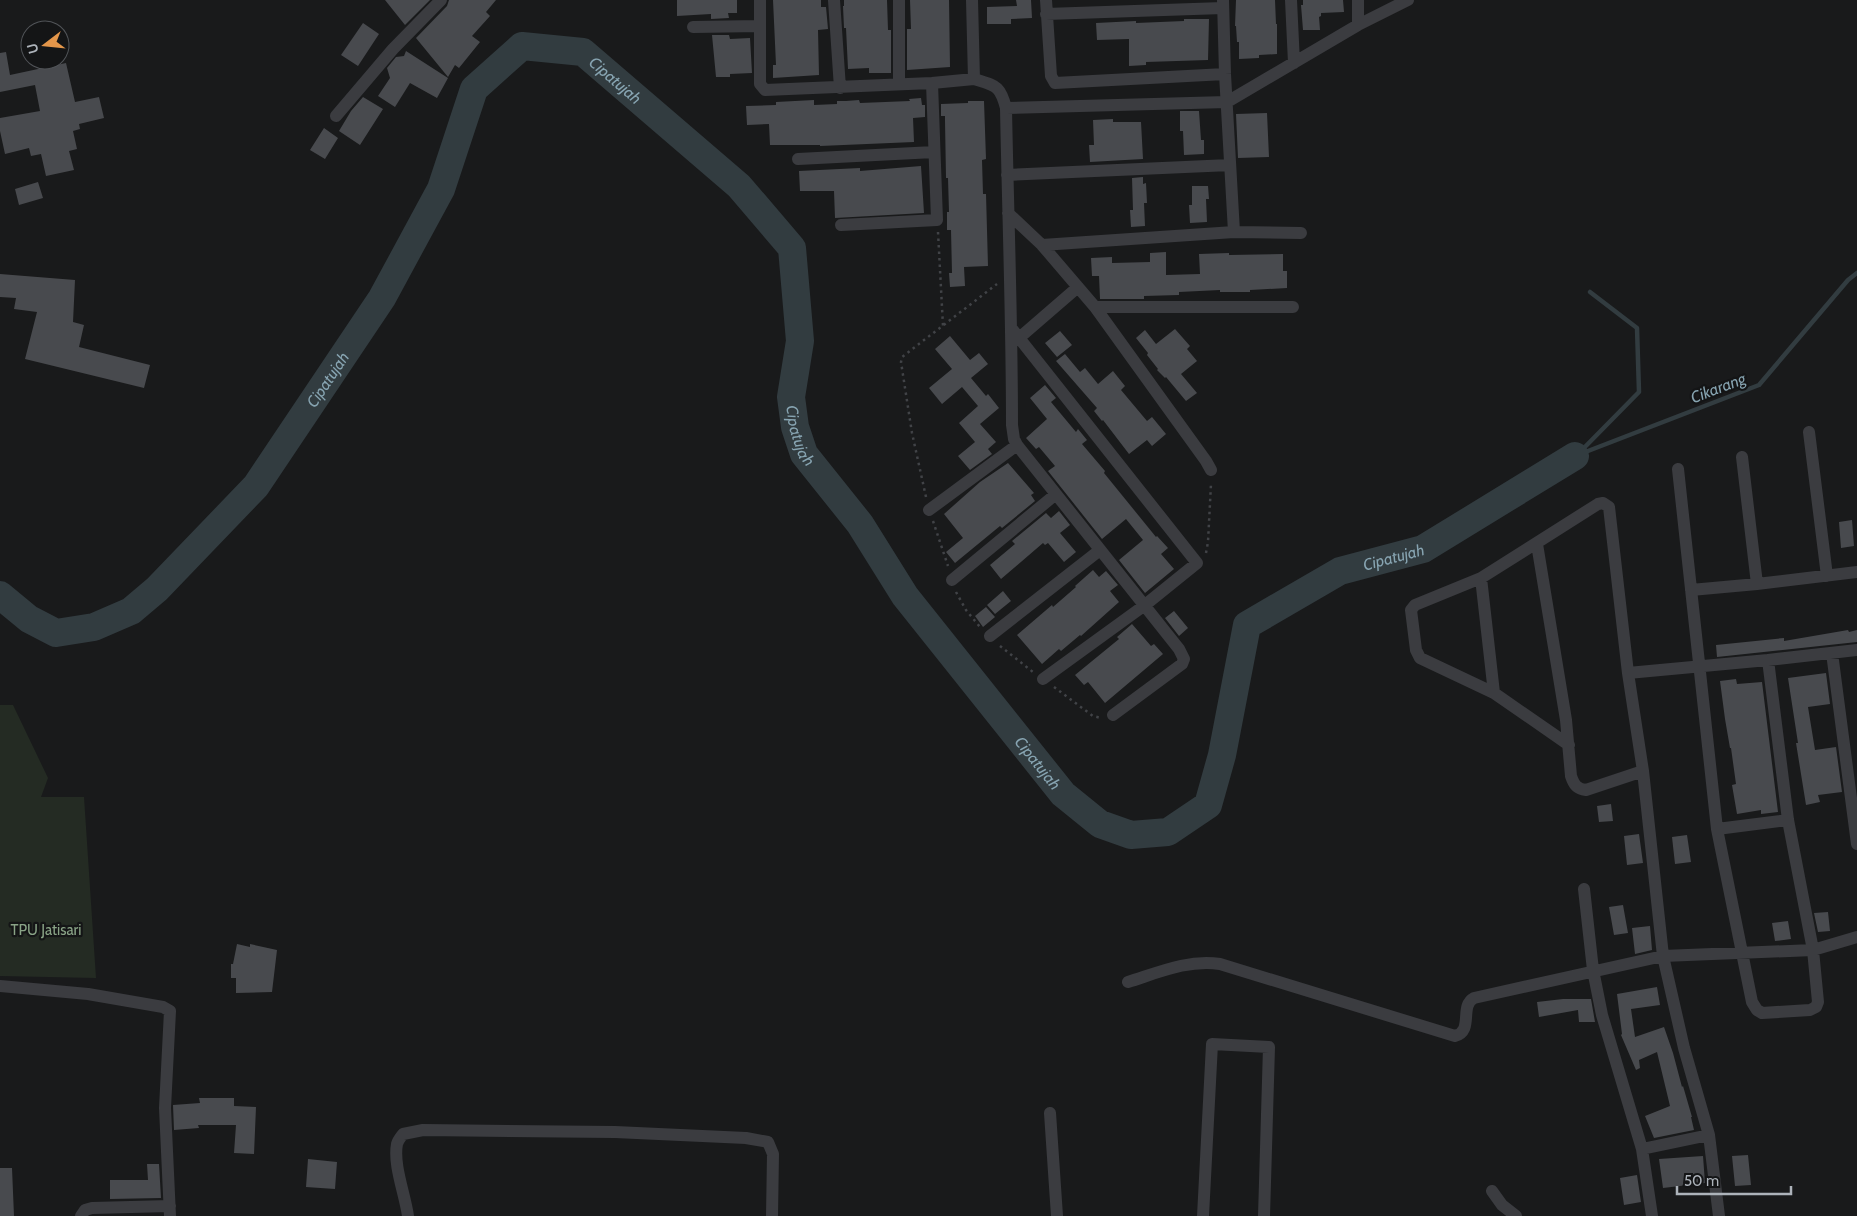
<svg xmlns="http://www.w3.org/2000/svg" width="1857" height="1216" viewBox="0 0 1857 1216" font-family="Cabin,sans-serif">
	<style>
		.green { fill: #242b23 }
		.lines { fill: none; stroke-linecap: round; stroke-linejoin: round }
		.stream { stroke: #323c40; stroke-width: 4.5 }
		.river { stroke: #323c40; stroke-width: 28 }
		.building { fill: #484a4e }
		.path { stroke: #414347; stroke-width: 2.5; stroke-dasharray: 2.5 4; stroke-linecap: butt }
		.street { stroke: #3b3c40; stroke-width: 12 }
		.labels { text-anchor: middle; dominant-baseline: central; stroke-width: 4.5; stroke-linejoin: round; paint-order: stroke }
		.park-label { font-size: 15px; fill: #89a386; stroke: #141516 }
		.water-label { font-size: 16px; font-style: italic; fill: #87a4b1; stroke: #141516 }
	</style>
	<rect width="100%" height="100%" fill="#191a1b"/>
	<path class="green" d="M0,705H13L48,778L41,797H84L96,978L0,976Z"/>
	<g class="lines">
		<path class="stream" d="M1578,454L1639,392L1637,328L1590,292
			M1575,456L1759,385L1848,280L1857,273"/>
		<path class="river" id="s1" d="M0,595L29,619L56,633L94,627L131,611L157,589L256,486L382,298L441,189L474,89L522,46L583,52L739,186L792,248L800,341L791,397L795,427L804,454L860,524L905,596L1063,794L1100,824L1131,835L1168,832L1208,805L1222,755L1247,625L1340,571L1423,549L1575,456"/>
	</g>
	<path class="building" d="M385,0H430L405,25Z
		M449,0H496L486,12L490,16L472,36L480,42L459,68L455,65L448,77L416,38L447,6Z
		M677,0H737V13H728L729,18L711,19V14L677,16Z
		M773,0H821V7H826L828,29L818,30L819,75L773,78V65H776Z
		M844,0H887L888,30H891V73H869V68L848,69L846,28H844L843,6H844Z
		M910,0H949L950,67L907,70V29H911Z
		M1016,0H1031L1032,18L1011,19V24H987V7L1017,6Z
		M1236,0H1275L1276,24H1277V54L1259,55V58L1239,59V42H1237L1236,26H1235Z
		M1303,0H1343L1344,12L1321,13V16L1319,17L1320,30H1303L1301,5H1303Z
		M1184,19H1209L1208,60L1146,62V65L1129,66V39L1097,40L1096,23L1136,21V23L1184,21Z
		M363,23L379,34L358,66L341,55Z
		M712,35H729L730,39L750,38L752,73L730,74V77H716Z
		M406,51L448,78L437,98L410,83L395,107L378,96L390,78L387,68L396,57L404,56Z
		M6,52L10,75L66,63L75,102L99,97L104,118L79,124L80,129L73,131L77,149L69,151L74,170L46,176L41,154L31,156L29,148L5,154L0,131V118L40,111L35,85L0,92V53Z
		M363,97L383,109L360,145L339,131L351,111Z
		M921,98L922,105H925V117L913,118L914,142L820,146V145H770L769,124L747,125L746,106L776,105V102L814,100V105L837,104V101H846L859,100L860,103L910,101L909,99Z
		M968,101H984L986,159L982,160L983,194H986L988,266L964,267L965,286L950,287L949,273H952L951,230H947V212H949L948,178H946L945,121V116H941V104L968,103Z
		M1180,111H1199L1201,140H1204V154L1184,155L1183,131H1180Z
		M1267,113L1269,157L1238,158L1236,114Z
		M1113,119V122H1141L1143,159L1090,162L1089,145H1094L1093,120Z
		M324,128L338,138L325,159L310,150Z
		M921,166L924,213L835,218L834,191H800L799,171L860,168V171Z
		M1143,177V184L1146,183L1147,203H1144L1145,226L1131,227L1130,210H1133L1132,178Z
		M38,182L43,198L19,205L15,189Z
		M1192,186H1208L1209,199H1206L1207,222L1190,223L1189,205H1192Z
		M1166,252V275L1200,274L1199,254L1229,253V255L1283,254V271H1287V288L1250,290V292H1220V290L1179,292V295L1144,296V299H1100L1099,276H1092L1091,258L1112,257V263L1150,262V253Z
		M0,274L75,280L73,322L84,325L79,347L150,365L144,388L25,359L37,312L14,309L16,298L0,297Z
		M1175,329L1190,346L1187,349L1197,361L1181,374L1197,393L1186,401L1166,377L1165,378L1157,370L1158,369L1147,355L1148,353L1136,338L1145,330L1156,344Z
		M1060,331L1072,345L1057,357L1045,343Z
		M950,336L970,360L979,353L988,364L971,378L986,396L988,394L999,408L980,424L996,442L988,449L992,454L970,470L958,456L975,442L959,423L978,406L962,387L942,404L929,388L952,369L935,349Z
		M1065,354L1080,372L1085,368L1098,384L1113,371L1125,386L1121,390L1147,421L1152,417L1166,434L1152,446L1147,440L1129,454L1103,420L1102,421L1094,411L1097,408L1056,361Z
		M1045,385L1056,398L1051,402L1076,432L1078,429L1087,440L1082,444L1105,471L1104,473L1156,537L1157,536L1168,548L1161,554L1174,569L1145,593L1119,560L1143,540L1126,519L1102,539L1048,471L1055,466L1039,447L1036,449L1026,438L1047,419L1030,398Z
		M1008,463L1034,493L1031,495L1035,501L1002,528L1000,526L955,563L946,552L963,538L944,514L980,482Z
		M1059,511L1070,525L1060,533L1076,552L1064,562L1048,543L1045,545L1043,543L1001,579L990,565L1015,544L1012,541L1046,513L1051,518Z
		M1852,520L1854,546L1841,548L1839,522Z
		M1093,570L1099,577L1106,571L1118,585L1110,591L1119,602L1081,636L1080,635L1061,651L1059,649L1042,664L1017,635L1052,605L1053,607L1076,587L1075,586Z
		M1003,591L1011,601L995,614L987,605Z
		M986,607L995,617L983,627L975,616Z
		M1174,611L1188,628L1179,636L1165,618Z
		M1132,624L1151,646L1154,644L1163,654L1105,703L1088,682L1084,685L1075,675L1119,639L1117,637Z
		M1848,630L1849,632L1857,630V642L1717,657L1716,645L1784,638V641Z
		M1826,673L1830,704L1808,707L1815,750L1836,747L1842,792L1818,795L1820,802L1806,805L1796,743H1798L1788,678Z
		M1736,679L1737,684L1762,682L1778,812L1761,814V810L1737,814L1732,785L1736,784L1731,748H1730L1725,719L1720,681Z
		M1611,804L1613,821L1599,822L1597,806Z
		M1639,834L1643,863L1627,865L1624,836Z
		M1687,835L1691,862L1675,864L1672,837Z
		M1623,905L1628,933L1614,935L1609,907Z
		M1828,912L1830,931L1818,932L1814,913Z
		M1788,921L1791,939L1775,941L1772,923Z
		M1650,926L1652,950L1635,954L1632,928Z
		M237,944L250,947V944L277,950L272,992L236,993V978H231V964H233Z
		M1657,987L1660,1005L1631,1009L1635,1037L1664,1027L1673,1053L1682,1087L1683,1086L1692,1117H1691L1694,1130L1654,1138L1645,1116L1670,1106L1657,1052L1639,1060L1640,1068L1636,1070L1621,1035L1622,1034L1617,994Z
		M1563,999H1591L1595,1022H1579L1578,1010L1539,1017L1537,1002Z
		M199,1098H234V1106L256,1107L254,1154L234,1153L236,1125H198L199,1128L174,1130L173,1105L200,1103Z
		M1748,1155L1751,1185L1735,1186L1732,1156Z
		M1703,1156L1705,1183L1663,1188L1659,1159Z
		M308,1159L337,1162L335,1189L306,1187Z
		M147,1164H159L161,1198L110,1199V1180H148Z
		M0,1168H12L14,1216H0Z
		M1637,1175L1641,1202L1624,1205L1620,1178Z"/>
	<g class="lines">
		<path class="path" d="M938,232L943,326
			M926,497L912,433L901,362L902,357L997,284
			M933,521L948,566
			M1206,553L1208,542L1211,484
			M956,592L966,610L980,627
			M1000,646L1033,672
			M1054,687L1093,716L1101,718"/>
		<path class="street" d="M760,0V84L765,90L932,83L974,79
			M834,0L840,88
			M972,0L974,79C996,86 1000,85 1006,108C1008,214 1012,319 1012,425L1014,439L1017,445L1179,649L1184,659L1182,664L1113,715
			M1046,0L1051,76L1055,83L1225,74
			M1223,0L1225,74L1234,232
			M1291,0L1294,63
			M1358,0V25
			M1046,14L1223,8
			M693,27L760,26
			M899,84V0
			M1006,108L1227,102L1358,25L1408,0
			M336,116L393,49L441,0
			M798,159L934,152
			M1007,175L1230,165
			M1008,213L1042,245L1095,307L1206,461L1211,470
			M841,225L937,220L932,83
			M1042,245L1234,232L1301,233
			M1095,307H1293
			M1012,329L1197,563L1145,605L1043,679
			M1019,338L1078,287
			M1809,432L1827,576
			M1742,457L1757,584
			M1678,469L1717,829L1752,1002L1757,1010L1762,1013L1810,1010L1816,1007L1818,1002L1813,950L1788,820L1768,660
			M929,510L1017,445
			M1537,544L1566,720L1571,776C1574,785 1577,789 1586,790L1643,771
			M1481,578L1494,693
			M952,580L1056,494
			M1691,590L1757,584L1857,572
			M990,636L1100,550
			M1832,653L1857,844
			M1628,673L1768,660L1857,650
			M1569,745L1494,693L1420,658L1416,650L1411,610L1415,605L1481,578L1598,504L1603,503L1609,507L1628,673L1643,771L1663,956L1684,1048L1709,1135L1719,1216
			M1717,829L1788,820
			M1584,889L1593,970L1602,1015L1642,1149L1652,1216
			M1128,982C1157,973 1188,959 1220,964L1455,1036C1474,1031 1459,1006 1474,998L1663,956L1813,950L1857,937
			M0,986L88,994L163,1007L170,1011L165,1108L170,1216
			M1050,1113L1057,1216
			M1642,1149L1709,1135
			M1492,1191L1502,1205L1516,1216
			M81,1216L85,1210L92,1208L170,1206
			M408,1216C405,1194 393,1165 397,1144C398,1140 401,1137 403,1134L423,1130L615,1132L746,1138L768,1142L773,1154L772,1216
			M1203,1216L1212,1044L1269,1047L1264,1216"/>
	</g>
	<g class="labels">
		<g class="park-label">
			<text x="46" y="930">TPU Jatisari</text>
		</g>
		<g class="water-label">
			<text stroke="none"><textPath href="#s1" startOffset="948">Cipatujah</textPath></text>
			<text stroke="none"><textPath href="#s1" startOffset="452">Cipatujah</textPath></text>
			<text transform="translate(1718 388) rotate(-21)">Cikarang</text>
			<text stroke="none"><textPath href="#s1" startOffset="1382">Cipatujah</textPath></text>
			<text stroke="none"><textPath href="#s1" startOffset="2342">Cipatujah</textPath></text>
			<text stroke="none"><textPath href="#s1" startOffset="1789">Cipatujah</textPath></text>
		</g>
	</g>
	<g transform="translate(45 45) rotate(254)"><circle r="24" fill="#141516" stroke="#515458"/>
	<path d="M0-4L9 19L0 12L-9 19Z" fill="#e3964a"/>
	<text y="-8" font-size="14" font-weight="bold" text-anchor="middle" fill="#adb3ba">U</text>
	</g>
	<path d="M1677 1186v8h114v-8" fill="none" stroke="#adb3ba" stroke-width="2.5"/>
	<text x="1684" y="1186" font-size="15" fill="#adb3ba" stroke="#141516" stroke-width="4" paint-order="stroke">50 m</text>
</svg>
